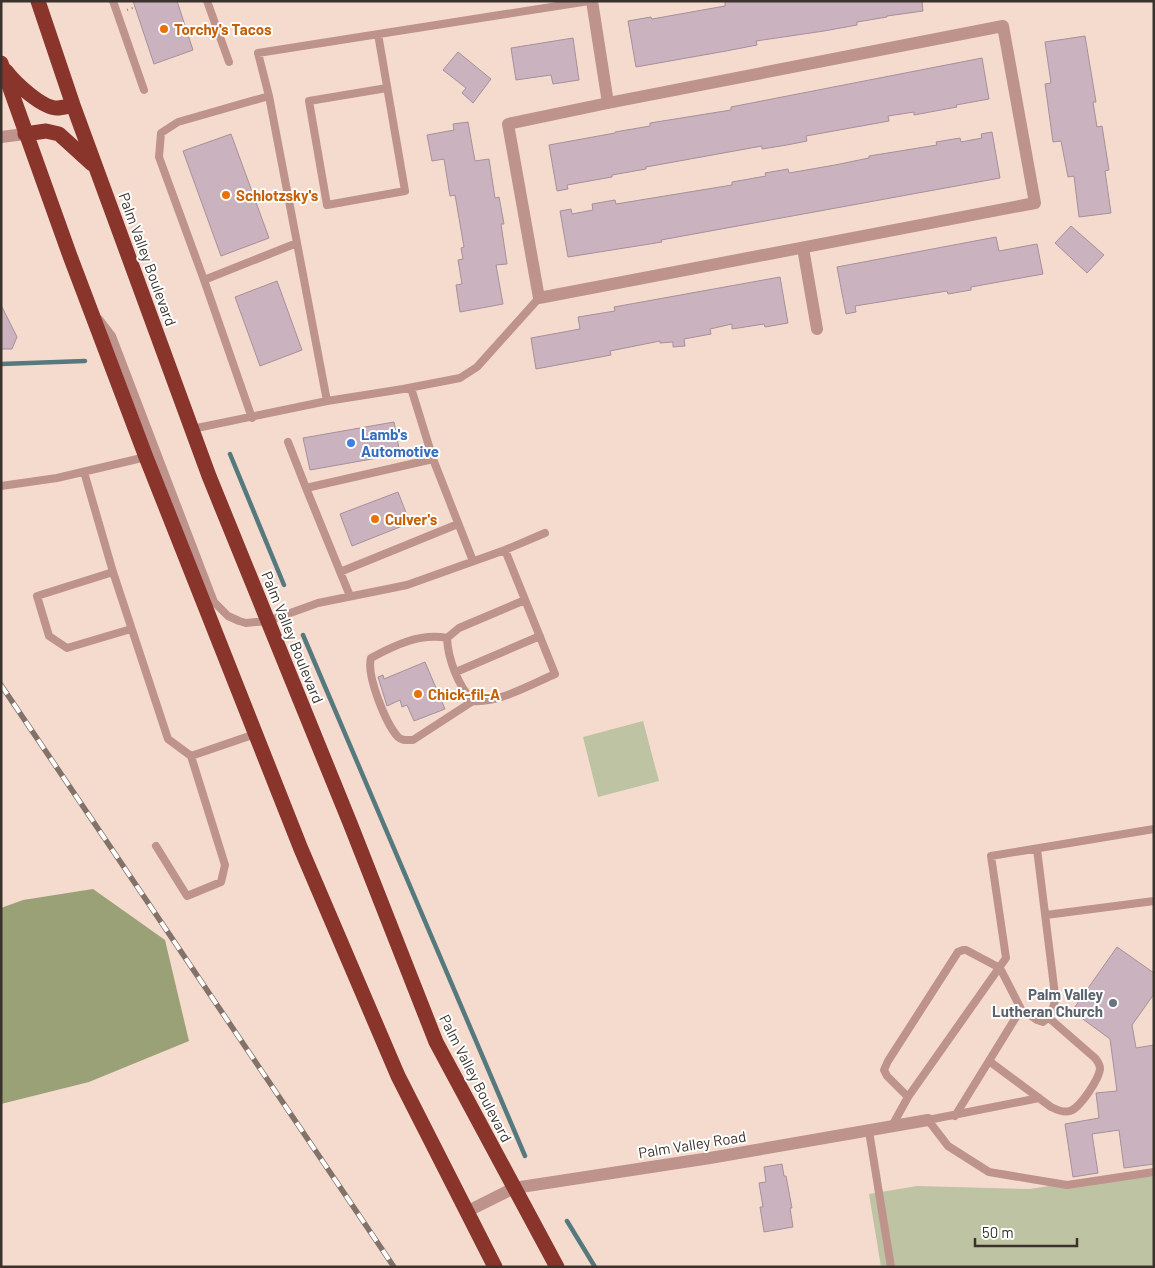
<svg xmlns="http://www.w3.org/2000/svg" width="1155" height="1268" viewBox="0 0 1155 1268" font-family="Barlow,sans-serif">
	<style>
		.green { fill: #bec3a3 }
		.forest { fill: #9ba177 }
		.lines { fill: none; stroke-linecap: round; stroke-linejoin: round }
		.stream { stroke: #56797e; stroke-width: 4.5 }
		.building { fill: #cab2bf; stroke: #a78f9c }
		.path { stroke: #a39187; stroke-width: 2.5; stroke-dasharray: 1 4; stroke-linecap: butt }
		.lane { stroke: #be938c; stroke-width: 8 }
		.street { stroke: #be938c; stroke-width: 12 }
		.highway { stroke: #8a352b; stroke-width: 15 }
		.rail-casing { stroke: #82726a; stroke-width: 5.5 }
		.rail { stroke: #fff; stroke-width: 4; stroke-dasharray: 11; stroke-linecap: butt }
		.food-dot { fill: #e8710a; stroke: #fff; stroke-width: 2 }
		.shop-dot { fill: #3f7fe0; stroke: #fff; stroke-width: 2 }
		.worship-dot { fill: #6b7280; stroke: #fff; stroke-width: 2 }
		.labels { text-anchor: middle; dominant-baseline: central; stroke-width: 4; stroke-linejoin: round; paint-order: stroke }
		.food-label { font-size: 15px; font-weight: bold; fill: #c56008; stroke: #fff; text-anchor: start }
		.street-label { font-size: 15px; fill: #3b322c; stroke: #fff }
		.shop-label { font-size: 15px; font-weight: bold; fill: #366cbe; stroke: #fff; text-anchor: start }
		.worship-label { font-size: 15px; font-weight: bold; fill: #5b616d; stroke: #fff; text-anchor: end }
	</style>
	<rect width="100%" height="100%" fill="#f5dbce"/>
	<path class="green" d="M643,721L659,781L598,797L583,737Z
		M1154,1169V1267H881L869,1194L917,1186L1030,1189Z"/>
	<path class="forest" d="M93,889L165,940L189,1041L89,1082L1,1104V908L23,900Z"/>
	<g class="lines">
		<path class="stream" d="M1,364L85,361
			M230,454L284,585
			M303,635L525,1156
			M567,1221L595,1267"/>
	</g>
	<path class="building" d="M133,1H177L193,50L154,64Z
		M725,1H922L923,11L887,16V17L857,22V25L824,31L756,41L757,45L726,51L636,67L628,21L651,17L652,19L725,6Z
		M1085,36L1096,102H1093L1097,127L1102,126L1109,170L1105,171L1111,213L1079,217L1074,176L1068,177L1061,141L1053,142L1045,84L1051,83L1045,42Z
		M573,38L579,80L553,84L551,75L516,80L511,48Z
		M458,52L491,79L473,103L462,93L466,88L443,70Z
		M982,58L989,99L956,105L957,107L914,115V112L888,116L889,121L806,136L807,141L787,145L762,149V146L646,167V169L612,175V177L567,185L568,189L557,191L549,145L615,133V132L650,126V123L731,110V107Z
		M468,122L475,161L489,159L495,198L499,197L504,224H501L507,264L496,265L503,304L460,312L456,285L462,284L458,260L463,259L461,248L464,247L455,195L450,196L444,159L432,161L427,135L454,130L453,124Z
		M992,132L1000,178L661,240L662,242L568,257L560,211L571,209L572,214L593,210L592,204L615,200L616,204L732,185V182L766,176L765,173L788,169L789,173L835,165L869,158V156L937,145L936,142L960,138L961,142L982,138L981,134Z
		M231,134L269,238L221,256L183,151Z
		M1071,226L1104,255L1087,273L1055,243Z
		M996,237L999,251L1037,244L1043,274L971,287V290L948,294L947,291L855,306L856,312L846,314L837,267Z
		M780,277L788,323L765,327L764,324L732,329V324L710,329L711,334L684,339L685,346L673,347V342L660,343V341L610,351L611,355L536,369L531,338L580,329L578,317L615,311L614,307Z
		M277,281L302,350L260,366L235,297Z
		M1,305L17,337L12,349H1Z
		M394,422L400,454L310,470L303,438Z
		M398,492L410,523L352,546L340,514Z
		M425,662L445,709L414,721L407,705L402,707L400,700L387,706L378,677L383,675L384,679Z
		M1117,947L1154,973V994L1132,1025L1136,1048L1154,1045V1164L1124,1168L1119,1130L1092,1134L1098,1173L1073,1177L1065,1124L1099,1118L1096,1093L1117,1091L1110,1039L1072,1011Z
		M782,1164L784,1176H786L792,1208H790L793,1227L764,1232L760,1207H763L759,1183L766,1182L764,1167Z"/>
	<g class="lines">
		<path class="path" d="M127,10L135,7"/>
		<path class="lane" d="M113,1L144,90
			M207,1L229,62
			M378,34L405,191L327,205L309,101L387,88
			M269,96L258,53L589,1
			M204,280L159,157L161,133L178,122L269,96L297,243
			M99,319L112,336L214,602L228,616L239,621L246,623L268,621L318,603L407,585L505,550L545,533
			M411,388L433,459
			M252,418L204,280L297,243L327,401
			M192,429L327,401L403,389L460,378L477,367L539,298
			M288,442L306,488L433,459L473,561
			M84,472L113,572L37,596L49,636L67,648L131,629
			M1,486L57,478L146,457
			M306,488L350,596
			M505,550L555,674C532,684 499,703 473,701C458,686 448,659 447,638L459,628L525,600
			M113,572L168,739L191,756L225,865L221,882L187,896L156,846
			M340,572L458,524
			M447,638C420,633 395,645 371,658C366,675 386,724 398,737C402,741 407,740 413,740L473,701
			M456,672L540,636
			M191,756L255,734
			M1046,915L1154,901
			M989,1061L1051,1107C1057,1110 1064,1113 1070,1111C1080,1108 1099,1079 1100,1069C1100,1064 1098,1062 1095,1058L1049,1018
			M908,1097L887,1076L884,1070L888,1061L958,952L963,950H966L1000,968L1021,1009
			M1039,1098L928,1120L948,1146L989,1172L1067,1185L1154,1172
			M955,1116L1021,1009L1037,1020L1043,1022C1052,1016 1055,1005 1055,995L1037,849
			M892,1126L908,1097L1006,958L991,856L1154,829
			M869,1131L891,1267"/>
		<path class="street" d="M592,1L608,103
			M1003,26L1035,203L539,298L508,124L608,103Z
			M1,137L25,134
			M803,248L817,329
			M466,1212L514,1188L710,1158L928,1120"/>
		<path class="highway" d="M38,1L73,105L209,476L350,823L436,1042L557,1267
			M1,63L70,256L146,457L301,849L398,1076L495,1267
			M6,71C15,83 42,108 57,108C62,108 68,106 73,105
			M25,134L46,131L59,134L92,164"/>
		<defs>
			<path id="rail" d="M1,685L394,1267"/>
		</defs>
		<use href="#rail" class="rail-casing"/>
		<use href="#rail" class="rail"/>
	</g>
	<g class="food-dot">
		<circle cx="164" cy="29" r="5"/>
		<circle cx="226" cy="195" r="5"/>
		<circle cx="375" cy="519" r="5"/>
		<circle cx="418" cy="694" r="5"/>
	</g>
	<circle class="shop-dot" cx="351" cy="443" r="5"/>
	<circle class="worship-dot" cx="1113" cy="1003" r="5"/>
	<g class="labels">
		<g class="food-label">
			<text x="174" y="29">Torchy's Tacos</text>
			<text x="236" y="195">Schlotzsky's</text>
			<text x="385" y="519">Culver's</text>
			<text x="428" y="694">Chick-fil-A</text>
		</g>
		<g class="street-label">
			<text transform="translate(148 259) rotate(70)">Palm Valley Boulevard</text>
			<text transform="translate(293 637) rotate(68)">Palm Valley Boulevard</text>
			<text transform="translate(476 1078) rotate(63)">Palm Valley Boulevard</text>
			<text transform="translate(692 1144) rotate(-9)">Palm Valley Road</text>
		</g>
		<g class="shop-label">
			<text x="361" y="434">Lamb's<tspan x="361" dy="17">Automotive</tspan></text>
		</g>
		<g class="worship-label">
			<text x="1103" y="994">Palm Valley<tspan x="1103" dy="17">Lutheran Church</tspan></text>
		</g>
	</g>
	<rect width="1155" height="1268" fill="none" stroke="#3b322c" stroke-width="5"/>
	<path d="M975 1238v8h102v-8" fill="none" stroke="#3b322c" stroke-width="2.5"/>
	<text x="982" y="1238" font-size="15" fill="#3b322c" stroke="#ffffff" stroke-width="4" paint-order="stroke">50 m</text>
</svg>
